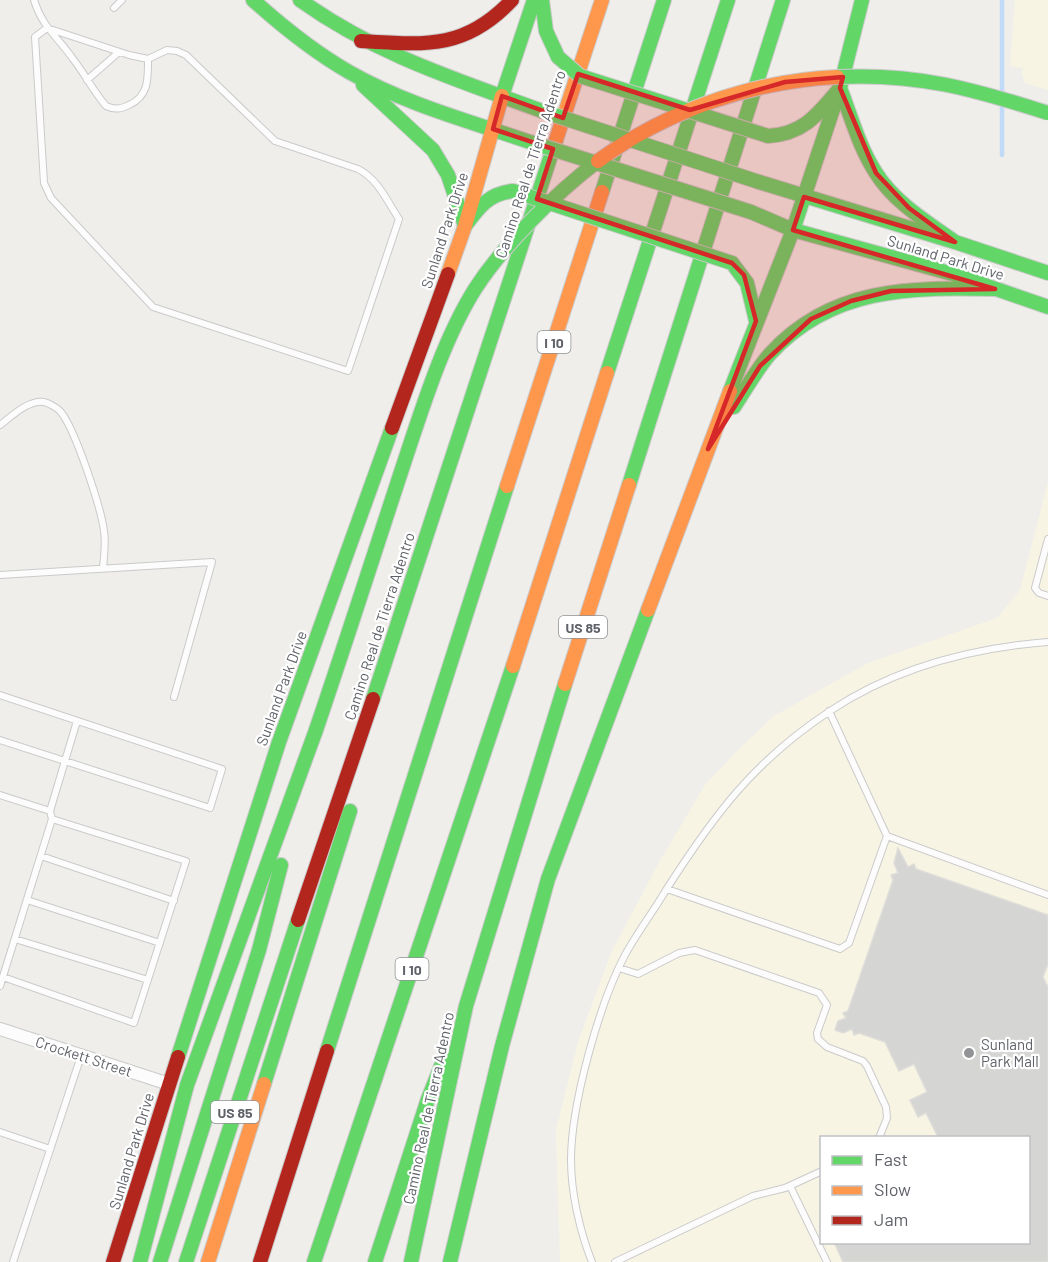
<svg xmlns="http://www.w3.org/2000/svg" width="1048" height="1262" viewBox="0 0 1048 1262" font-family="Barlow,sans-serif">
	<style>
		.commercial { fill: #f7f4e4; fill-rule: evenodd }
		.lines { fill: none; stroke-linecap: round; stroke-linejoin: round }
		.stream { stroke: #c0daf7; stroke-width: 4.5 }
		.building { fill: #d5d5d3; stroke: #deddd9; stroke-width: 1.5 }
		.lane-casing { stroke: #cbcacb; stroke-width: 8 }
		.street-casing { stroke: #cbcacb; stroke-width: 14 }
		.fast-casing { stroke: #cacacb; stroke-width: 16 }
		.slow-casing { stroke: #cacacb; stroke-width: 16 }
		.jam-casing { stroke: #cacacb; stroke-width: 16 }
		.lane { stroke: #fdfcfc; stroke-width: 6 }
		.street { stroke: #fdfcfc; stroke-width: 12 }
		.fast { stroke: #63d668; stroke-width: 14 }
		.slow { stroke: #ff974d; stroke-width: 14 }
		.jam { stroke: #b3261e; stroke-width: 14 }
		.fast-bridge-casing { stroke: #cacacb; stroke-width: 16; stroke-linecap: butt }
		.slow-bridge-casing { stroke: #cacacb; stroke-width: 16; stroke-linecap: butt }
		.fast-bridge { stroke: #63d668; stroke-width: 14 }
		.slow-bridge { stroke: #ff974d; stroke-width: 14 }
		.marked { fill: #d62828; fill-opacity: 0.2; stroke: #d62828; stroke-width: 4.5; stroke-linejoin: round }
		.poi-dot { fill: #919396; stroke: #fff; stroke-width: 2 }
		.labels { text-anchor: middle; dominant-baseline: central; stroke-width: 4.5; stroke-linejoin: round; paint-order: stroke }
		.shield { fill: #fff; stroke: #8f9195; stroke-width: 1.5 }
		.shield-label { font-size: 14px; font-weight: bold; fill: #5f6268 }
		.street-label { font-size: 15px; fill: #5f6268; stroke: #fff }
		.poi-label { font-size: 15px; fill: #5f6268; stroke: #fff; text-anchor: start }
	</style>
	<rect width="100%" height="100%" fill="#efeeea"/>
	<path class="commercial" d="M1015,0H1048V90L1025,83L1022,74L1023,68L1010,66Z
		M1048,482V1262H560L556,1130L578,1042L611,953L658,864L705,785L739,749L774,716L868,663L997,618L1020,590ZM822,1138H1028V1242H822Z"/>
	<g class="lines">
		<path class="stream" d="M1002,93V0
			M1002,155V107"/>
	</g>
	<path class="building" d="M898,848L908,867L914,864L916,869L1048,915V964L1043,977L1048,987V1262H843L834,1242H1029V1137H938L926,1113L918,1117L910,1100L927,1092L914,1064L899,1071L885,1042L859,1033L854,1035L852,1029L843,1033L835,1030L838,1021L846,1018L843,1013L848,1011L893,880L891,875L898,873L894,863Z"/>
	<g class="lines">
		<defs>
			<path id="lane" d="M34,0C42,27 58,37 73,59C85,74 93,91 106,106C115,110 121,109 129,105C149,96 148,79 148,59
				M114,8L122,0
				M47,28L129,55L148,59L167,50L177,51L186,55L275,141L358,169C378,179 387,201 399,219L348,371L153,307L51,198L44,183L35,37Z
				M87,80L119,52
				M0,425C12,416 28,400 44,402C49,403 57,408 60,411C75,428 101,508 104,531C106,543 104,556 103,568
				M1048,539L1035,588L1039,593L1048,596
				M0,575L212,562L174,697
				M0,695L222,769L210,808L0,740
				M829,711L887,836
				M0,795L50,811
				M41,856L174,901
				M667,889L840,949L849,943L887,836L1048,895
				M27,900L160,943
				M15,939L148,980
				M619,968L638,974L679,953L695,950L819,993L827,1005L817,1033L818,1039L827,1047L863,1061L867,1066L886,1107L887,1118L879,1138
				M3,977L134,1023L186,861L52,819
				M0,986L52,819L50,811L77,721
				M0,1132L50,1149
				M790,1186L827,1262
				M13,1262L81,1056
				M592,1262C580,1232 571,1193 571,1160C571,1105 599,1004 625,955C637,933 653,912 666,890C714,815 754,761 830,711C895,668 971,648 1048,642
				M615,1262L753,1196L785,1188L822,1171"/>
			<path id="street" d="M0,1029L169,1084"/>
			<path id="fast" d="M253,0C283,27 314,52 349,72C405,104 469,121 530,142
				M300,0C377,55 455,79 542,111
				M542,0L546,31L558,57
				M363,85L433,150L448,175L465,226
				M502,96L534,0
				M768,136C804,134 818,114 840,88C851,116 859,147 876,173C894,202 927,222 955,242
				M759,182L955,242L1048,273
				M602,192L664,0
				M751,212L793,230L953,274L1048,307
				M465,226C479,207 488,194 513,191
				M732,263L747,283L756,321
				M607,373L728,0
				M730,391L793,230L840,88L862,0
				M734,407C746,389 756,370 770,354C831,287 911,287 995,289
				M629,485L783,0
				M373,699L556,140
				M327,1051L507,486
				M178,1057L279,742L392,428
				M264,1084L350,811
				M140,1262L187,1085L316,730
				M160,1262L259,950L281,865
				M186,1262L298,920
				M314,1262L513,666
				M375,1262L428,1099L444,1059
				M411,1262L466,1006L565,684
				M450,1262L502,1046L548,879L648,610"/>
			<path id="slow" d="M556,140L602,0
				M448,274L465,226L502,96
				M507,486L602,192
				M648,610L730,391
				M513,666L607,373
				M565,684L629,485
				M208,1262L264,1084"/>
			<path id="jam" d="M361,41C425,45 465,50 512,0
				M392,428L448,274
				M298,920L373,699
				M113,1262L178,1057
				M260,1262L327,1051"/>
		</defs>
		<use href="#lane" class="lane-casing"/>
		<use href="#street" class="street-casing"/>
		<use href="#fast" class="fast-casing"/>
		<use href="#slow" class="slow-casing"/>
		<use href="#jam" class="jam-casing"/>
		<use href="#lane" class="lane"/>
		<use href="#street" class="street"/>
		<use href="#fast" class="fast"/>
		<use href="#slow" class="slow"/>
		<use href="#jam" class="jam"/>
		<defs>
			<path id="fast-bridge" d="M558,57L580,76L768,136
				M837,77C917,73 973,89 1048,113
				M542,111L759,182
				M530,142L751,212
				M513,191L732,263
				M316,730C346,642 374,554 403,466C422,409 443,340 475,289C504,244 556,193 598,161"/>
			<path id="slow-bridge" d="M598,161C666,111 752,81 837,77"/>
		</defs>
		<use href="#fast-bridge" class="fast-bridge-casing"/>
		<use href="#slow-bridge" class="slow-bridge-casing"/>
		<use href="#fast-bridge" class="fast-bridge"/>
		<use href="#slow-bridge" class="slow-bridge"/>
	</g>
	<path class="marked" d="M578,74L690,110L785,82L843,77L840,88L876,173L909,208L955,242L804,197L793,230L995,289L891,291L851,301L811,319L760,366L708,449L756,321L744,275L732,263L537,199L553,149L493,129L502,96L563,118Z"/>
	<circle class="poi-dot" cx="969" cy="1053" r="6"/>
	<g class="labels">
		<g class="shield">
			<rect x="537.5" y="331" width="33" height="22" rx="4.5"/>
			<rect x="559" y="616" width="48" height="22" rx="4.5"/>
			<rect x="395.5" y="958" width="33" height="22" rx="4.5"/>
			<rect x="211" y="1101" width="48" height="22" rx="4.5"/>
		</g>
		<g class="shield-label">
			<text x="554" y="342">I 10</text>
			<text x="583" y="627">US 85</text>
			<text x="412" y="969">I 10</text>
			<text x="235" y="1112">US 85</text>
		</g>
		<g class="street-label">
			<text transform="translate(530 164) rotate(-72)">Camino Real de Tierra Adentro</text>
			<text transform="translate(444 230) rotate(-72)">Sunland Park Drive</text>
			<text transform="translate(946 257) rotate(17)">Sunland Park Drive</text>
			<text transform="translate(379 626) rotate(-72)">Camino Real de Tierra Adentro</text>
			<text transform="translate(281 688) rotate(-70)">Sunland Park Drive</text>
			<text transform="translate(84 1056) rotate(18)">Crockett Street</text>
			<text transform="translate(428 1108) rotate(-78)">Camino Real de Tierra Adentro</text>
			<text transform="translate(131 1151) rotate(-73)">Sunland Park Drive</text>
		</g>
		<g class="poi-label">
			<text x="981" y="1044">Sunland<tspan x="981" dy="17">Park Mall</tspan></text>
		</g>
	</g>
	<rect x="820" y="1136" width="210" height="108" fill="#ffffff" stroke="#bfc0c3" stroke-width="1.5"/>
	<rect x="832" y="1156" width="30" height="9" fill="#63d668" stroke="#bfc0c3" stroke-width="1.5"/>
	<text x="874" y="1166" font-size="18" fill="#5f6268">Fast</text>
	<rect x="832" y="1186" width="30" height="9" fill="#ff974d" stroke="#bfc0c3" stroke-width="1.5"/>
	<text x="874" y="1196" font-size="18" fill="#5f6268">Slow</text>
	<rect x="832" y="1216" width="30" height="9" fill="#b3261e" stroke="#bfc0c3" stroke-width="1.5"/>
	<text x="874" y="1226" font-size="18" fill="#5f6268">Jam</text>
</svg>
